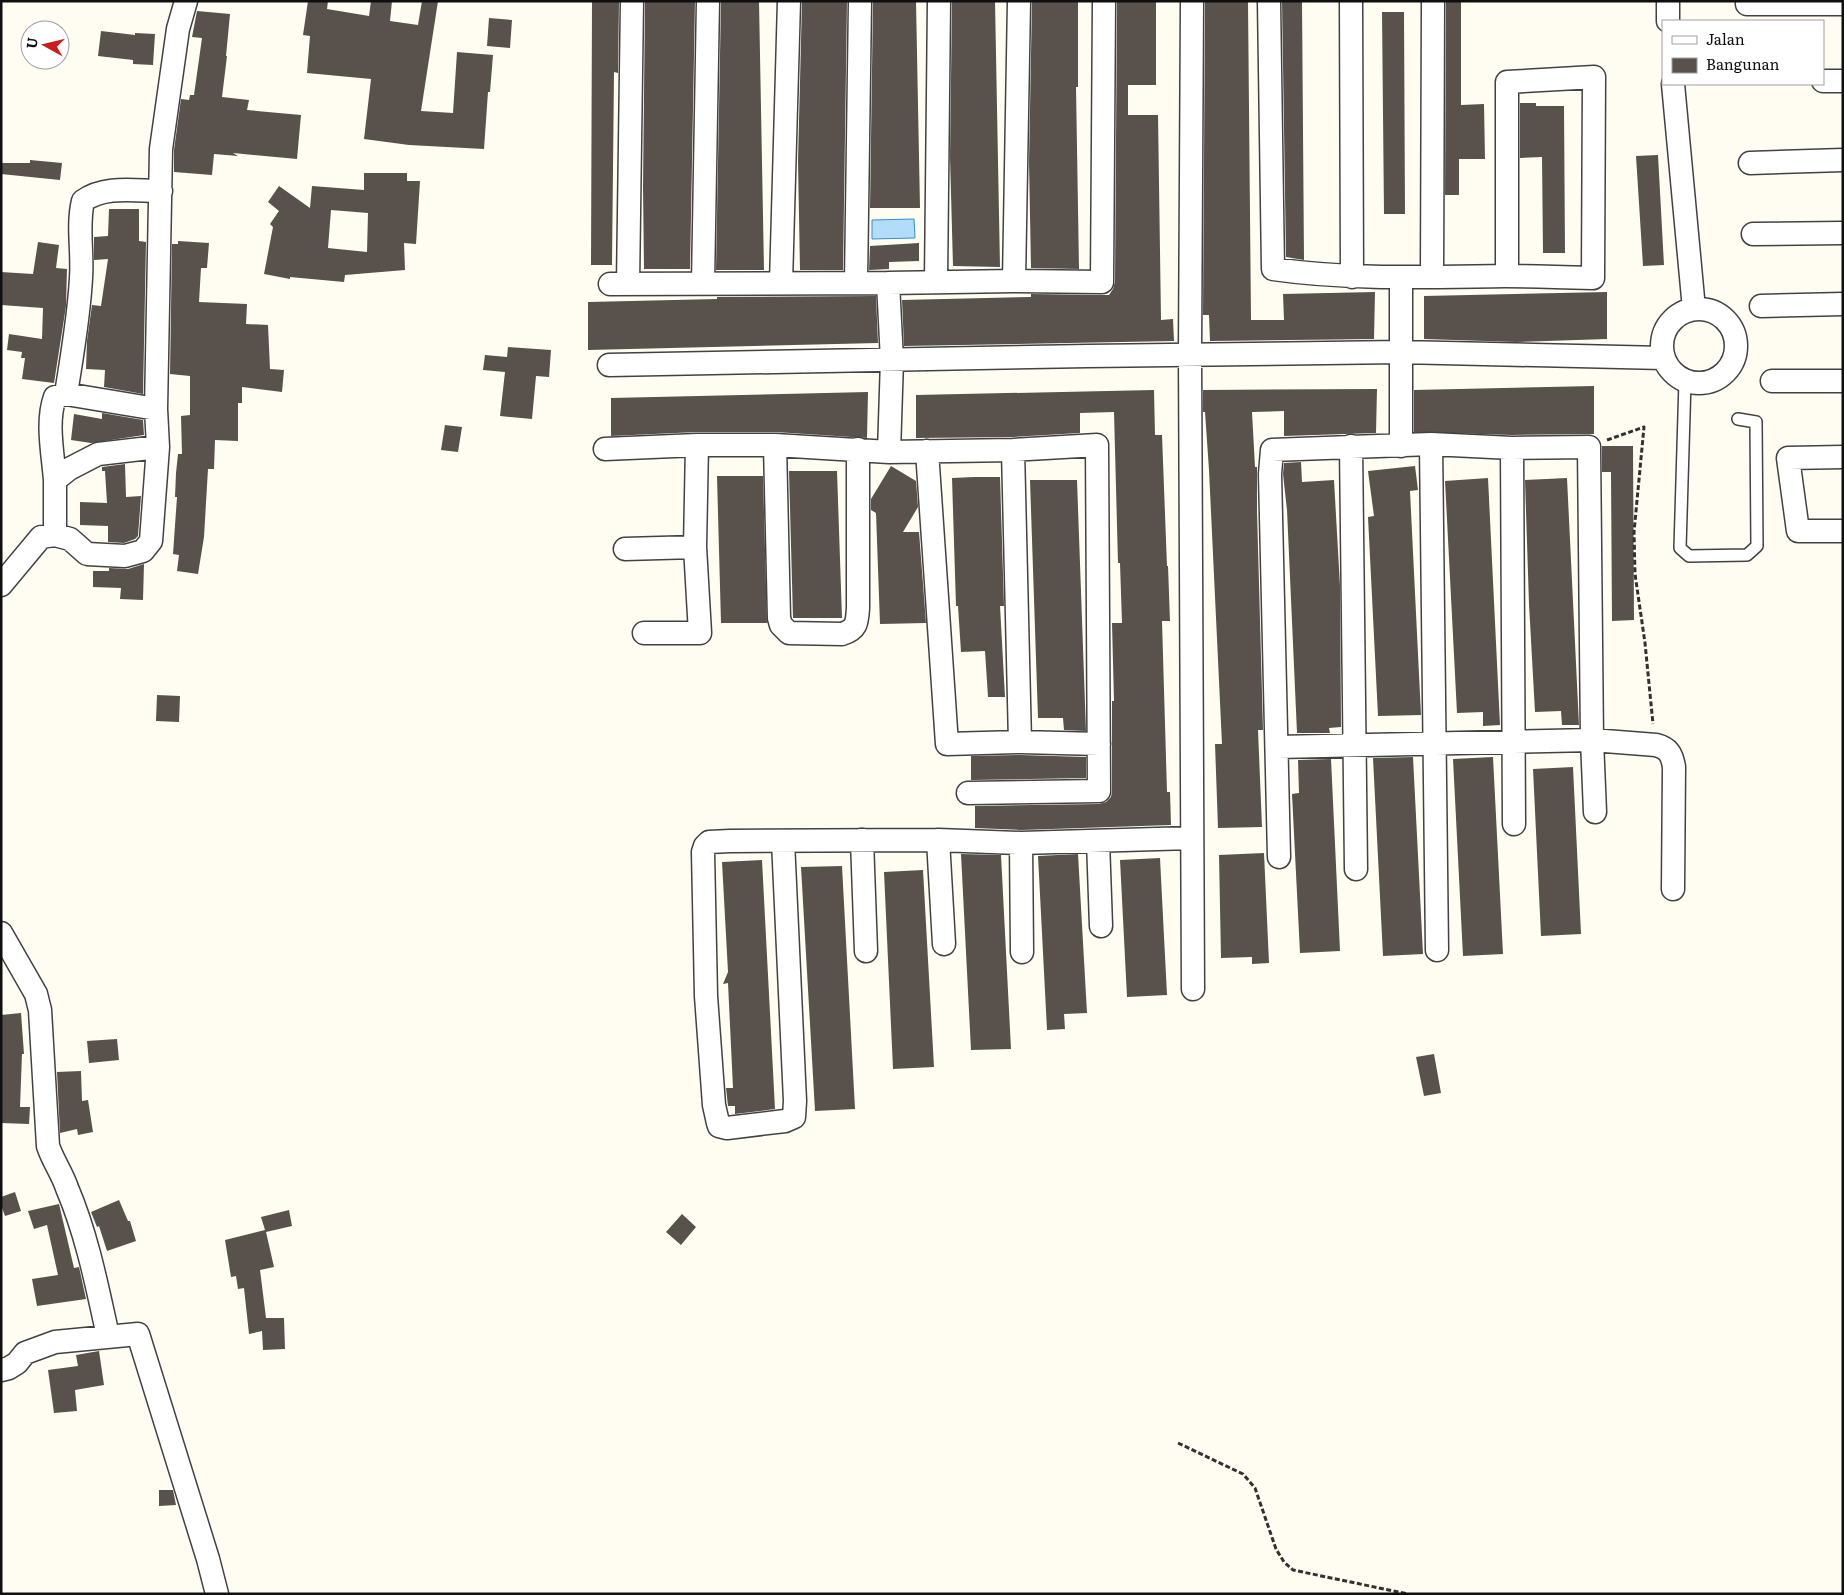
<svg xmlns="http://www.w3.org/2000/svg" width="1844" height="1595" viewBox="0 0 1844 1595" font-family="Literata,serif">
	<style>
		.water { fill: #b2dcfa; stroke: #348dd6 }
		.building { fill: #59514b; fill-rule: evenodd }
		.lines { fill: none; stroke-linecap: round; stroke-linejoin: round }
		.service-casing { stroke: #424242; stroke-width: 14 }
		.minor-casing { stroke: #424242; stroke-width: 25 }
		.path { stroke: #313131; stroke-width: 3; stroke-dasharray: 5 2.5; stroke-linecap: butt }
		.service { stroke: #fff; stroke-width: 11 }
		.minor { stroke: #fff; stroke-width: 22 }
	</style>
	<rect width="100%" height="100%" fill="#fffdf1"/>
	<path class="water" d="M914,219L915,238L872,239V220Z"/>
	<path class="building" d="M308,1H328L327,9L369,16L371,1H392L390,21L418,25L422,1H438L421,111L453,113L457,52L493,55L490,92H488L484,149L409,145L364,139L371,79L307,73L310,36L303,35Z
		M592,1H619L618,73L614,72L612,265H591Z
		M645,1H695L690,269H644L643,186Z
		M721,1H759L764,270H716Z
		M802,1H847L843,270H800L798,161Z
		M873,1H916L920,208H870Z
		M952,1H995L1000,267L953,266L950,157Z
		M1032,1H1078V87H1076L1079,269L1031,268L1029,162Z
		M1117,1H1156V85H1128V115H1158L1161,320L1173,319L1174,341L904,346L902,300L1031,297V294L1102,295H1109L1113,289L1115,282Z
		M1205,1L1248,2L1251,320H1284L1283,294L1375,292L1374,339L1210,341L1209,315H1203Z
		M1282,1H1302L1304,260L1286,257Z
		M1446,1H1461V105L1484,104L1485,159H1459V195H1445Z
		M197,11L230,14L226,56H227L222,97L249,100L247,110L301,115L297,159L233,153L238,156L214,154L212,175L174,172V150L181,99L189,100L190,95H194L202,38L192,37Z
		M1382,12H1404L1405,214H1384Z
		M489,18L512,20L510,48L487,46Z
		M101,31L135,35V33L155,34L153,65L133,64V60L98,56Z
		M1520,103H1536V106H1564L1565,253H1543L1542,157L1520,158Z
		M1658,155L1664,265L1643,266L1636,156Z
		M30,160L62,163L60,180L1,174V163H30Z
		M364,173H407V181H420L416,244L404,243L405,270L345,275L344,282L290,277V279L264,274L273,227L270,224L279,211L268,202L279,186L310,208L312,186L364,190ZM331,210L368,213L367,252L328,248Z
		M109,209H139V241L146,242L143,394L104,387L105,370L86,369L87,341L92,305L101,306L108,259L94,260V237L108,236Z
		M178,241L209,243L207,268H201L199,302L247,304L246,324L268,325L270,369L284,370L282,392L242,387V403H238V441L215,440L214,469H208L204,537L198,574L177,571L179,555L173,554L177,497H175L176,473L178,454H182L181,416L190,415V376L170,374L172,244H178Z
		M38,242L59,245L56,268L67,269L66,306L54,383L22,379L25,358H21L22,352L7,350L9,334L42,339L43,308L1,305V272L33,274Z
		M919,243V261L889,262V269L869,270L870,246Z
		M1607,292V339L1516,342L1424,339V296Z
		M876,296L878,343L588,350V302L717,299V297Z
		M508,347L551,350L549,377L536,376L532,419L500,416L505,372L483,370L485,355L507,357Z
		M1594,386V434L1512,435L1414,432V390Z
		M1377,389L1376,433L1284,436V411L1252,412L1255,467H1257V511L1263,730H1258L1262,827L1218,828L1215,744H1222L1209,470L1205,412H1203V390Z
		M1154,390L1155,435H1162L1167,566H1168L1170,621H1162L1167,792H1170L1171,825L1021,830L975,828V806L1099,804L1106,802L1111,797L1112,791V701H1114L1112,623H1122L1120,563H1118L1114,412L1080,413V433L1012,437L916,438V395Z
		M868,392L867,438L775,432H697L611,436V398Z
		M102,413L143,420L144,435L91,443L71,440L74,414L102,419Z
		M445,425L462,427L458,452L441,450Z
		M1602,446H1633L1634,620L1612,621L1611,472H1602Z
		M1301,462L1302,482L1334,480L1340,586L1341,727L1329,728L1330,733H1297L1287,510L1283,474L1284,463Z
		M125,464L126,497L141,496L138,536L135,539L124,543L108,542V526L80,525V502L107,503L105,471H102V467Z
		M891,466L916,481L918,507L903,532H919L926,623L880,624L876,513L871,510V499Z
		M1415,466L1418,490L1410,491L1421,715L1378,716L1368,517L1374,516L1368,471Z
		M789,471H837L842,618H793Z
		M717,476H763L767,623H721Z
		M974,477H1000L1004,606H1000L1005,697H988L985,651L961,652L958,606H956L952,478Z
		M1488,478L1500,725L1483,726V712L1457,713L1445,481Z
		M1567,478L1579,725H1562L1561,711L1535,712L1529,604L1525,480Z
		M1030,480H1077L1086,731L1064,730L1063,718H1038Z
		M144,564L143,600L120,599L121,588L93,587V571H109V568L128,569Z
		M157,695L180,696L179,722L156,721Z
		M1020,755L1086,757V778L971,780V756Z
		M1413,757L1423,954L1383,956L1373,758Z
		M1493,757L1503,954L1463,956L1453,759Z
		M1331,759L1340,951L1300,953L1292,794L1299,793L1298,760Z
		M1573,767L1581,934L1541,936L1533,769Z
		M1264,853L1269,963L1252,964V957L1221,958L1219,855Z
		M961,854L1001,855L1011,1049L971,1050Z
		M1078,854L1087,1013L1064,1014L1065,1029L1047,1030L1038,856Z
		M1160,858L1167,995L1127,997L1120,860Z
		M762,860L775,1109L735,1114V1106H728L726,1088H733L728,983L723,984L728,972L722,862Z
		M842,866L855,1109L815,1111L801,867Z
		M923,870L934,1067L893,1069L884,872Z
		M21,1013L24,1054H22L20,1107H30L29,1124L1,1123V1015Z
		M117,1039L119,1060L89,1063L87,1041Z
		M1434,1054L1441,1093L1424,1096L1416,1057Z
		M81,1071L82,1101L88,1100L93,1132L78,1135L77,1129L60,1133L57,1072Z
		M15,1192L21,1211L5,1216L1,1205V1197Z
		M119,1200L128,1221H130L136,1241L107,1251L99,1226L97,1227L91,1212Z
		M59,1204L74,1268L79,1267L86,1299L37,1306L32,1279L58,1275L47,1225L34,1229L28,1211Z
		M289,1210L292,1226L266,1232L274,1267L260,1270L266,1318H284L285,1349L263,1350L262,1331L249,1334L244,1288L238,1289L236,1276L231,1277L225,1240L265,1230L261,1217Z
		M682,1214L696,1227L681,1245L666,1232Z
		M99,1351L104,1385L75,1390L77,1411L54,1413L48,1370L78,1366L76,1355Z
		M159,1490H173L176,1505L159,1506Z"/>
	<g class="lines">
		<defs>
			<path id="service" d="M1685,381L1680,548L1689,556L1747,555L1757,546L1756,422L1738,419"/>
			<path id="minor" d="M1192,1L1190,354L1193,989
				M1269,1L1273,269C1350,280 1427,277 1505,276C1535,276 1564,277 1593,278L1594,77L1507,82V276
				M1351,1L1352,277
				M1668,1V21
				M1747,4H1843
				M1823,81H1843
				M1673,84L1694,309
				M1750,163L1843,160
				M1753,234L1843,233
				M1432,277L1433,1
				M1401,278V446
				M936,281L939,1
				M1014,281L1019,1
				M856,282L860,1
				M703,283L708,1
				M781,283L789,1
				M888,283L1014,281L1102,282L1104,1
				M610,284L888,283L892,360L889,452
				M628,284L632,1
				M1761,306L1843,304
				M1662 346a37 37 0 1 1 74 0a37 37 0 1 1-74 0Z
				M609,365L1088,356L1400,352L1663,358
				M1772,381H1843
				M66,394C72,355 79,317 81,278C83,252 77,226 83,201C105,185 135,191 161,191
				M1431,444L1437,950
				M775,445L779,618L781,625L789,633L842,634C857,629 857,623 858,608V449
				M1351,446L1356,869
				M1512,448L1514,824
				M605,449L697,445H775L889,452L1013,450L1097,445L1099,791L968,793
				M1013,450L1020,742
				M927,451L947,744L1020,742L1099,744
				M1843,457L1788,458L1798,531H1843
				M55,480C53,454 46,422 55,397L66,394L156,409
				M55,535V480L69,469L98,454L158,447
				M625,549L695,547
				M1,585L41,537L55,535L70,539L87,554L125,556L143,551L151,541L158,447L156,409L161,149L178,29L186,1
				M644,633H700L695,547L697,445
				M1278,747L1592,740L1656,745C1668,748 1672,754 1674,767L1673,889
				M862,840L866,951
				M938,840L944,944
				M783,841L795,1101L794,1117L785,1121L727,1128L719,1126L718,1123L714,1105L706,996L703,852L705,846L709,842L730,841L938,840L1021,843L1191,838
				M1098,841L1101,926
				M1021,843L1022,952
				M1279,857L1270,474L1272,450L1431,444L1512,448L1589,447L1592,740L1595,812
				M1,933L36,994L40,1010L48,1146C53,1161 62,1173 67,1188C87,1235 97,1286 108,1336
				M1,1370L9,1368L17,1363L25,1353L55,1342L138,1334L208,1559L217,1594"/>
		</defs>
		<use href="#service" class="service-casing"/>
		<use href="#minor" class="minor-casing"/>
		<path class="path" d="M1607,440L1644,427L1634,532L1635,574L1645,643L1653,724
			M1178,1443L1243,1474L1255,1488L1276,1549L1284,1562L1293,1570L1408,1594"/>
		<use href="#service" class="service"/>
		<use href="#minor" class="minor"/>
	</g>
	<rect width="1844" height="1595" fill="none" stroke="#0f0f0f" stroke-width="5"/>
	<rect x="1662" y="20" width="162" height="65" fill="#ffffff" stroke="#9f9f9f"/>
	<rect x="1672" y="36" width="25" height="8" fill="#ffffff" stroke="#9f9f9f"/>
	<text x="1706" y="45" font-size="15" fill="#0f0f0f">Jalan</text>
	<rect x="1672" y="58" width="25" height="15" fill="#59514b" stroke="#9f9f9f"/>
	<text x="1706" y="70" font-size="15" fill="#0f0f0f">Bangunan</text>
	<g transform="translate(45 45) rotate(278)"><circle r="24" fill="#ffffff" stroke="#9f9f9f"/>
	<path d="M0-4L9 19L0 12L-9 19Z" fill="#ca1d1d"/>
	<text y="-8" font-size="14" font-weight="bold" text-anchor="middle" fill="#0f0f0f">U</text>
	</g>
</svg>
